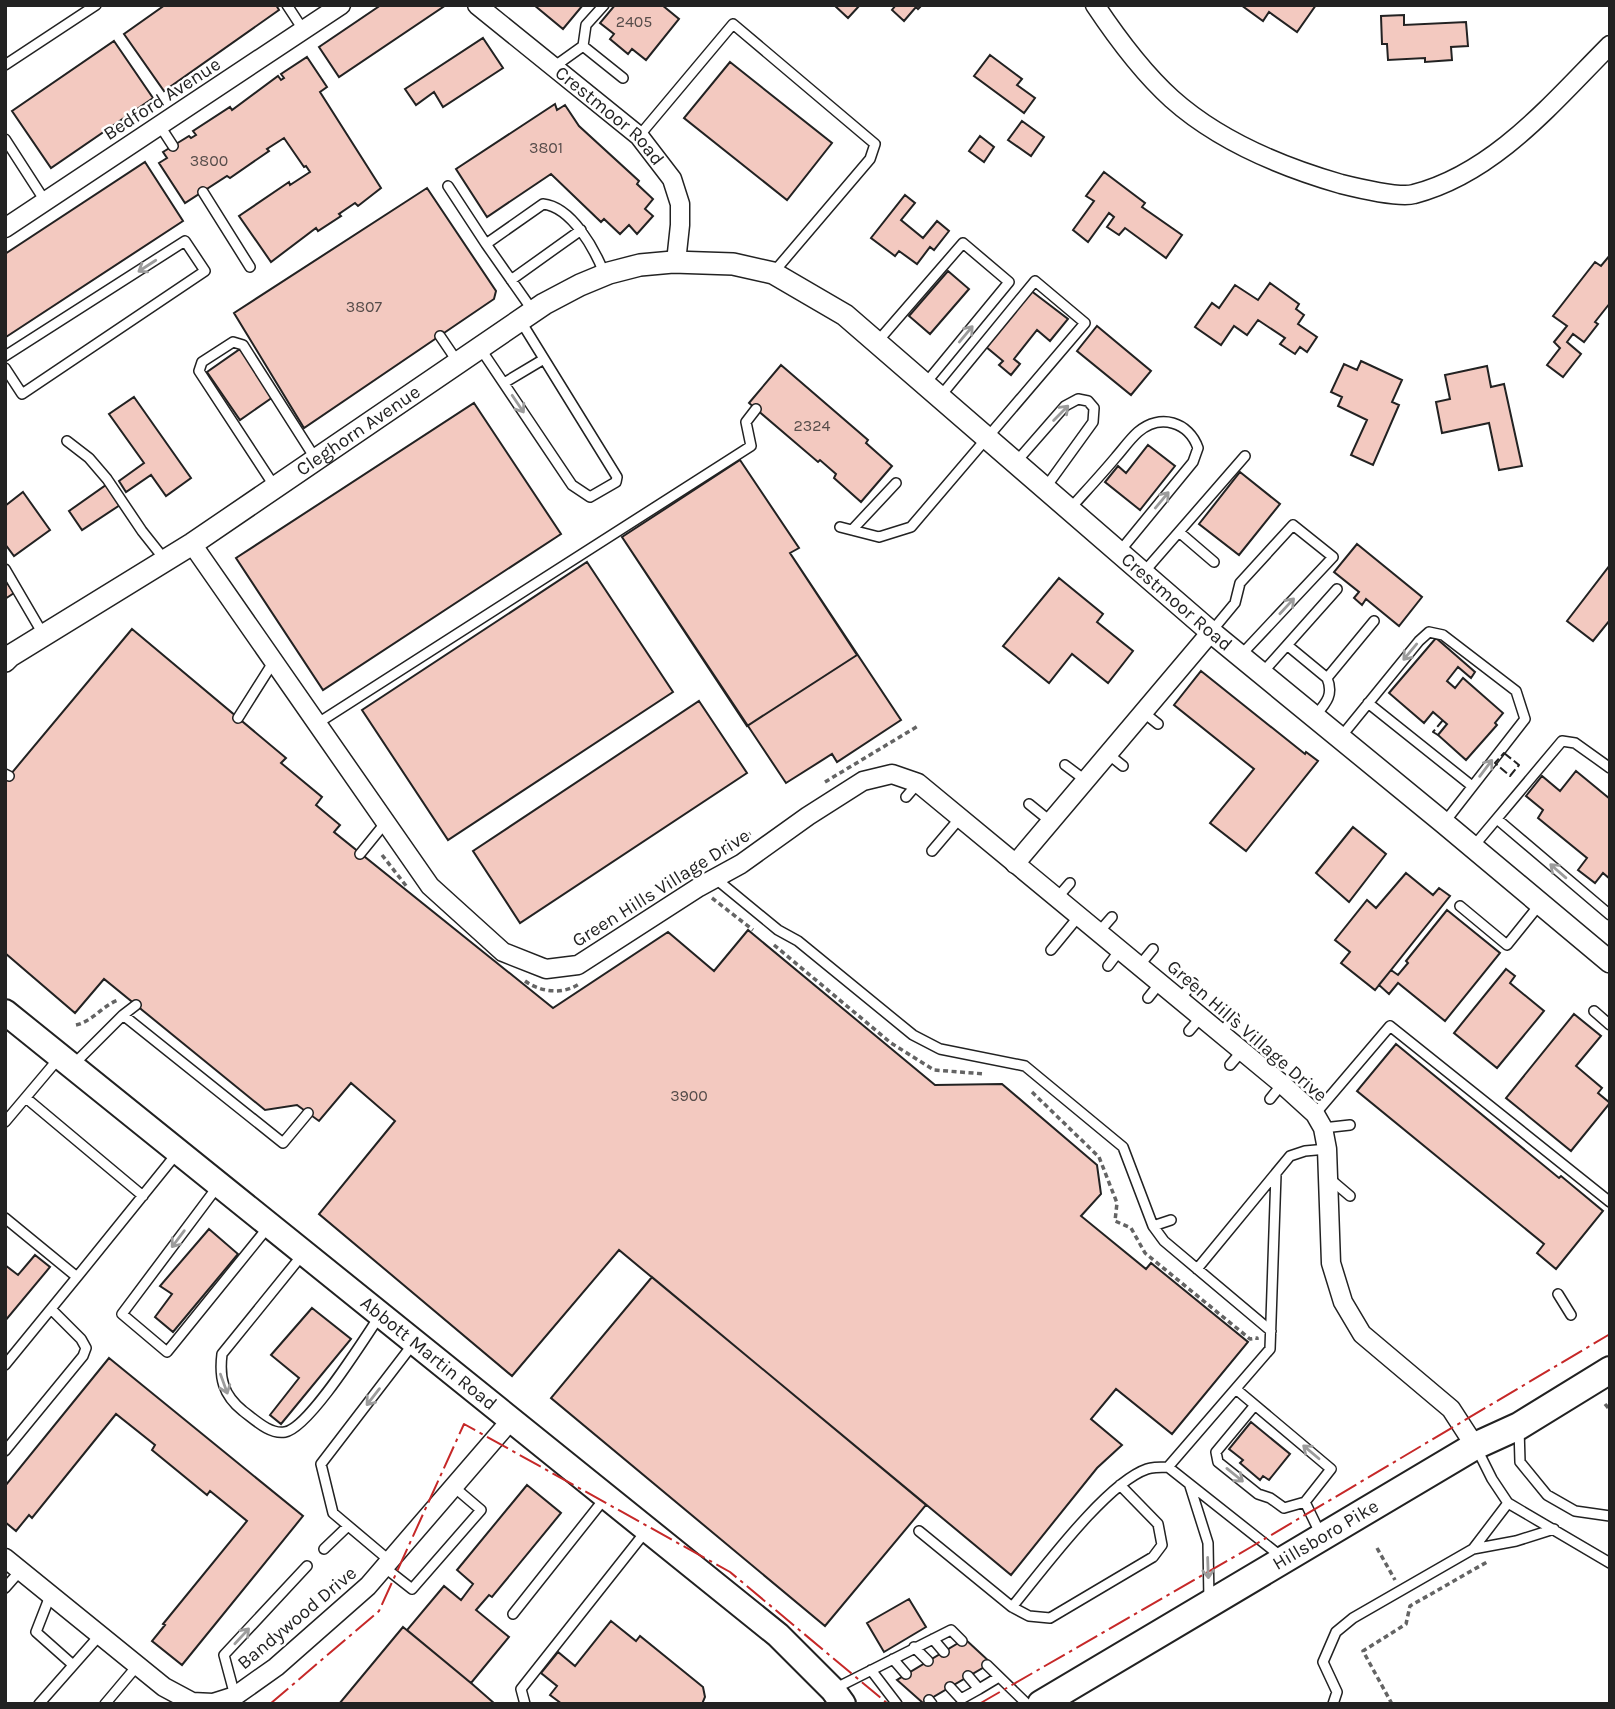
<svg xmlns="http://www.w3.org/2000/svg" width="1615" height="1709" viewBox="0 0 1615 1709" font-family="Karla,sans-serif">
	<style>
		.building { fill: #f3c9c0; stroke: #222; stroke-width: 2 }
		.lines { fill: none; stroke-linecap: round; stroke-linejoin: round }
		.service-casing { stroke: #222; stroke-width: 12 }
		.minor-casing { stroke: #222; stroke-width: 21 }
		.tertiary-casing { stroke: #222; stroke-width: 24 }
		.secondary-casing { stroke: #222; stroke-width: 28 }
		.primary-casing { stroke: #222; stroke-width: 30 }
		.path { stroke: #646464; stroke-width: 3.5; stroke-dasharray: 5 3.5; stroke-linecap: butt }
		.service { stroke: #fff; stroke-width: 9 }
		.minor { stroke: #fff; stroke-width: 18 }
		.tertiary { stroke: #fff; stroke-width: 21 }
		.secondary { stroke: #fff; stroke-width: 24 }
		.primary { stroke: #fff; stroke-width: 26 }
		.fence { stroke: #222; stroke-width: 2; stroke-dasharray: 9 3.5; stroke-linecap: butt }
		.power { stroke: #c62828; stroke-width: 2; stroke-dasharray: 24 5 3.5 5; stroke-linecap: butt }
		.oneway { stroke: #9c9c9c }
		.labels { text-anchor: middle; dominant-baseline: central; stroke-width: 5; stroke-linejoin: round; paint-order: stroke }
		.number-label { font-size: 16px; fill: #564c4a }
		.street-label { font-size: 19px; fill: #222; stroke: #fff }
	</style>
	<rect width="100%" height="100%" fill="#fff"/>
	<path class="building" d="M165,5H276L279,10L164,91L124,34Z
		M381,5H446L339,77L319,47Z
		M534,5H583L563,29Z
		M615,5H662L679,19L646,60L632,49L628,54L610,39L614,34L600,23Z
		M834,5H860L848,18Z
		M896,5H922L918,9L916,7L904,21L892,10Z
		M1241,5H1316L1297,32L1269,12L1263,21Z
		M1404,15V25L1466,22L1468,46L1451,47L1452,60L1425,62V58L1388,60L1387,44H1382L1381,16Z
		M483,38L503,68L443,107L434,92L416,105L405,89Z
		M114,41L153,98L51,168L12,111Z
		M990,55L1022,79L1017,85L1035,98L1024,113L974,76Z
		M307,57L327,87L320,92L381,188L358,206L355,203L339,214L341,216L318,231L316,228L271,262L239,216L289,182L290,185L310,172L306,166L304,167L284,138L267,149L269,151L230,178L227,176L185,203L159,163L167,158L163,152L189,136L191,138L196,135L193,131L230,107L232,110L278,76L281,80L284,78L281,74Z
		M730,62L832,143L787,200L684,118Z
		M555,104L557,110L565,105L579,126L639,181L637,184L653,199L645,209L653,216L637,234L629,225L620,234L604,219L601,222L551,174L487,217L456,169Z
		M1022,121L1044,137L1031,156L1008,140Z
		M980,136L994,147L984,162L969,151Z
		M145,162L183,221L6,337L5,254Z
		M1104,172L1145,203L1142,207L1182,235L1166,258L1125,228L1119,235L1107,227L1114,217L1109,213L1088,242L1073,230L1094,201L1086,196Z
		M427,188L496,291L494,299L304,428L234,313Z
		M905,195L915,203L901,220L923,238L937,221L949,231L934,250L930,247L917,264L899,251L895,256L871,238Z
		M1610,255V303L1595,322L1598,324L1584,342L1573,334L1567,342L1581,354L1563,377L1547,365L1560,348L1554,342L1567,326L1553,316L1595,262L1601,266Z
		M948,271L969,289L930,334L909,316Z
		M1270,283L1299,304L1296,309L1304,315L1298,324L1317,337L1307,352L1300,347L1295,354L1280,344L1285,338L1258,320L1247,335L1234,326L1221,345L1195,327L1212,303L1219,308L1235,285L1258,300Z
		M1030,290L1068,319L1050,341L1037,330L1014,359L1020,364L1011,375L999,365L1003,361L985,346Z
		M1097,326L1151,371L1131,395L1077,351Z
		M240,349L273,397L240,420L207,372Z
		M1361,361L1402,380L1392,402L1399,405L1373,465L1351,455L1367,420L1338,406L1342,397L1331,392L1344,364L1357,370Z
		M781,365L868,440L866,443L892,466L861,502L834,478L836,474L820,460L818,462L749,403Z
		M1487,366L1491,387L1504,384L1522,466L1499,470L1489,423L1442,433L1436,402L1450,399L1445,375Z
		M134,397L191,478L166,496L151,475L126,492L119,481L144,463L109,414Z
		M474,403L561,534L323,690L236,558Z
		M1148,445L1175,466L1140,510L1105,482L1118,466L1126,473Z
		M740,460L799,548L790,553L901,720L837,762L832,754L786,783L622,537Z
		M740,460L799,548L790,553L857,655L747,726L622,537Z
		M1240,472L1280,504L1239,555L1199,524Z
		M106,485L120,505L82,530L69,511Z
		M23,492L50,530L14,556L5,544V506Z
		M1357,544L1422,597L1399,626L1366,599L1362,605L1354,598L1359,592L1334,572Z
		M587,562L673,692L448,840L362,710Z
		M1610,565V620L1593,641L1567,621Z
		M1059,578L1103,614L1097,622L1133,651L1108,683L1072,654L1049,683L1003,646Z
		M5,580L14,593L5,599Z
		M132,629L286,758L281,763L322,797L316,805L340,825L334,832L553,1008L668,932L714,971L748,930L935,1085L1002,1084L1097,1165L1101,1194L1081,1216L1146,1269L1151,1263L1248,1342L1172,1434L1116,1389L1091,1419L1122,1445L1097,1468L1011,1575L619,1250L512,1376L319,1214L395,1121L351,1083L319,1121L297,1105L265,1110L104,979L75,1013L5,953V781Z
		M1436,638L1475,672L1471,678L1458,667L1447,681L1455,688L1463,678L1503,713L1495,723L1497,725L1466,760L1438,735L1447,724L1433,712L1424,723L1389,693Z
		M1201,671L1305,754L1306,752L1318,761L1246,851L1210,823L1254,769L1174,705Z
		M699,701L747,773L520,923L473,851Z
		M1576,771L1610,799V879L1603,873L1595,883L1578,870L1587,858L1538,818L1543,810L1526,796L1542,776L1560,791Z
		M1353,827L1386,854L1349,902L1316,873Z
		M1406,873L1433,895L1439,888L1450,896L1375,990L1341,963L1350,952L1335,940L1367,900L1376,908Z
		M1447,910L1500,953L1445,1021L1398,983L1389,994L1379,985L1391,970L1398,975L1408,963L1406,961Z
		M1506,969L1515,976L1510,983L1544,1011L1497,1068L1454,1033Z
		M1574,1014L1601,1036L1576,1066L1602,1088L1598,1093L1610,1103L1571,1151L1506,1098Z
		M1396,1044L1559,1178L1561,1176L1603,1211L1556,1269L1537,1253L1544,1244L1357,1091Z
		M209,1229L238,1254L173,1332L155,1317L172,1294L160,1286Z
		M35,1255L50,1267L5,1321V1265L18,1275Z
		M652,1277L926,1505L825,1626L551,1398Z
		M312,1308L351,1339L281,1424L270,1415L299,1378L271,1355Z
		M109,1358L303,1516L182,1665L152,1641L165,1625L163,1624L247,1521L210,1491L207,1495L152,1450L155,1445L116,1414L32,1518L29,1515L16,1531L5,1522V1486Z
		M1251,1422L1290,1454L1269,1480L1263,1476L1260,1480L1240,1463L1243,1460L1229,1449Z
		M527,1485L561,1513L492,1597L489,1595L476,1610L509,1637L471,1683L407,1630L444,1586L461,1600L473,1584L457,1570Z
		M909,1599L926,1627L884,1652L867,1623Z
		M611,1621L636,1641L640,1636L703,1687L705,1697L702,1704H562L550,1695L557,1686L541,1673L558,1652L575,1666Z
		M403,1627L471,1683L495,1704H339Z
		M965,1639L991,1663L923,1703L897,1680Z"/>
	<g class="lines">
		<defs>
			<path id="service" d="M287,5L304,31
				M583,46L623,78
				M5,65L96,5
				M555,66L583,46L586,25L604,5
				M160,126L173,146
				M639,136L733,24L875,144L870,159L773,273
				M5,139L45,201
				M448,186L486,244
				M203,192L250,267
				M511,280L581,230
				M533,311L486,244L543,204C572,207 595,250 604,273
				M440,336L457,361
				M878,341L963,243L1009,282L925,384
				M480,348L572,485L590,497L616,482L617,477L520,320
				M5,356L185,241L205,271L22,394L5,368
				M504,383L544,359
				M67,441L89,458L107,479L142,531L165,560
				M1016,462L1065,406L1078,399L1088,401L1094,408L1093,422L1046,487
				M275,487L199,371L202,362L233,342L243,345L315,458
				M1069,510C1085,492 1101,475 1116,457C1123,449 1130,439 1138,432C1160,413 1189,422 1198,448L1193,462L1120,551
				M840,527L879,537L911,527L1085,323L1035,281L939,398
				M852,530L896,483
				M1179,532L1214,562
				M5,569L43,634
				M1144,572L1245,456
				M1211,632L1235,603L1240,583L1293,525L1333,557L1240,656
				M1287,645L1327,678L1374,621
				M1263,672L1337,589
				M1368,703L1472,786
				M1143,712L1158,724
				M1315,716C1326,703 1334,695 1327,678
				M238,718L274,661
				M318,723L751,446L746,422L756,409
				M1340,738L1419,641L1429,632L1443,635L1516,691L1525,719L1444,823
				M1108,754L1123,766
				M1065,765L1085,780
				M5,774L9,776
				M906,797L918,783
				M1029,804L1050,821
				M1497,819L1610,915
				M1473,847L1562,741L1575,743L1610,768
				M932,851L960,818
				M360,854L386,822
				M716,879L778,930L798,941L913,1035L940,1049L1025,1066L1123,1147L1153,1226L1171,1220
				M1057,898L1070,883
				M1460,906L1507,945L1540,904
				M1098,933L1112,917
				M1051,950L1079,916
				M1108,966L1120,950
				M1139,966L1153,949
				M1148,998L1160,983
				M1180,999L1193,983
				M1594,1011L1610,1025
				M123,1015L136,1005
				M1189,1031L1201,1017
				M1221,1033L1234,1017
				M73,1065L123,1015L283,1143L308,1113
				M1230,1065L1242,1051
				M26,1098L143,1196
				M1270,1099L1282,1084
				M1315,1114L1390,1026L1610,1202
				M5,1122L59,1058
				M1323,1128L1350,1125
				M1330,1179L1350,1196
				M218,1186L122,1314L167,1352L269,1226
				M5,1218L77,1277L178,1152
				M1153,1226L1164,1241L1271,1331
				M303,1254L222,1354C219,1378 223,1395 243,1411C254,1419 270,1435 285,1432C309,1428 364,1339 379,1317
				M1197,1269L1290,1156L1305,1151L1327,1149
				M1558,1294L1571,1315
				M5,1365L77,1277
				M1237,1390L1331,1469L1305,1502L1284,1508L1270,1498L1258,1494L1218,1462L1216,1452L1255,1405
				M1519,1428L1520,1462L1547,1495L1575,1511L1610,1516
				M5,1451L83,1356L86,1348L81,1339L51,1309
				M1168,1467L1270,1349L1276,1174
				M1190,1486L1208,1543L1209,1601
				M1305,1502L1321,1535
				M1508,1503L1610,1563
				M919,1531L1012,1607C1041,1572 1106,1483 1147,1469C1153,1467 1162,1467 1168,1467L1283,1558
				M324,1549L348,1526
				M1473,1549L1516,1541L1554,1529
				M390,1561L333,1513L321,1464L413,1344
				M384,1567L412,1589L481,1510L454,1487
				M5,1588L20,1571
				M50,1596L36,1632L72,1664
				M1012,1607L1029,1616L1050,1618L1153,1557L1162,1545L1158,1524L1120,1485
				M513,1614L605,1498
				M933,1639L944,1652
				M914,1647L928,1661
				M893,1659L906,1674
				M987,1665L1027,1704
				M871,1670L897,1704
				M968,1676L979,1689L999,1677
				M950,1687L961,1699L979,1689
				M836,1688L951,1630L962,1641
				M235,1696L224,1655L307,1566
				M929,1700L932,1704
				M39,1704L99,1636
				M105,1704L137,1666
				M525,1704L521,1689L646,1531
				M1333,1704L1337,1692L1323,1662L1336,1632L1353,1618L1473,1549L1508,1503L1492,1479L1476,1447"/>
			<g id="minor">
				<path id="s1" d="M477,5L639,136L672,179L680,204V225L676,262"/>
				<path d="M1095,5C1117,38 1142,72 1172,99C1219,141 1282,167 1341,184C1357,188 1400,198 1414,194C1495,173 1553,102 1610,45"/>
				<path d="M5,228L341,5"/>
				<path d="M192,544L430,886L503,952L546,969L578,965L699,887L741,864L808,816L863,781L892,774L918,783L1282,1084L1315,1114L1323,1128L1327,1149L1331,1263L1343,1302L1362,1334L1451,1409L1475,1446"/>
				<path d="M1015,864L1211,632"/>
				<path d="M5,1558L164,1687L192,1702L213,1703L235,1696L276,1667L368,1586L511,1420"/>
			</g>
			<g id="tertiary">
				<path id="s2" d="M5,661L10,656L192,544L544,304L580,285L609,273L640,265L673,262L733,264L773,273L845,315L1211,632L1444,823L1610,962"/>
			</g>
			<g id="secondary">
				<path id="s3" d="M5,1012L778,1635L833,1690L843,1704"/>
			</g>
			<g id="primary">
				<path id="s4" d="M1041,1704L1475,1446L1519,1426L1610,1370"/>
			</g>
		</defs>
		<use href="#service" class="service-casing"/>
		<use href="#minor" class="minor-casing"/>
		<use href="#tertiary" class="tertiary-casing"/>
		<use href="#secondary" class="secondary-casing"/>
		<use href="#primary" class="primary-casing"/>
		<path class="path" d="M825,782L918,726
			M382,855L407,887
			M718,855L752,832
			M712,898L753,930
			M774,945L891,1043L934,1070L985,1074
			M525,981C540,992 563,995 579,984
			M76,1025C93,1021 102,1006 118,1000
			M1032,1092L1099,1157L1117,1203L1115,1221L1131,1228L1145,1253L1250,1339L1257,1338V1340
			M1605,1404L1610,1410
			M1377,1548L1395,1580
			M1392,1704L1363,1651L1406,1624L1410,1606L1487,1562"/>
		<use href="#service" class="service"/>
		<use href="#minor" class="minor"/>
		<use href="#tertiary" class="tertiary"/>
		<use href="#secondary" class="secondary"/>
		<use href="#primary" class="primary"/>
		<path class="fence" d="M1438,735L1433,732L1443,720
			M1504,753L1519,765L1510,776L1495,763Z"/>
		<path class="power" d="M270,1704L379,1611L464,1424L730,1572L888,1704
			M979,1704L1251,1547L1610,1334"/>
	</g>
	<defs><path id="oneway-shaft" d="M-6 0H5M1.5-3L5.5 0L1.5 3" fill="none" stroke-width="1.6" stroke-linecap="round" stroke-linejoin="round" transform="scale(1.75)"/></defs>
	<g class="oneway">
		<use href="#oneway-shaft" transform="translate(147 266) rotate(147)"/>
		<use href="#oneway-shaft" transform="translate(966 334) rotate(-50)"/>
		<use href="#oneway-shaft" transform="translate(518 404) rotate(56)"/>
		<use href="#oneway-shaft" transform="translate(1061 413) rotate(-45)"/>
		<use href="#oneway-shaft" transform="translate(1162 500) rotate(-50)"/>
		<use href="#oneway-shaft" transform="translate(1287 606) rotate(-47)"/>
		<use href="#oneway-shaft" transform="translate(1410 652) rotate(130)"/>
		<use href="#oneway-shaft" transform="translate(1486 768) rotate(-53)"/>
		<use href="#oneway-shaft" transform="translate(1558 871) rotate(-139)"/>
		<use href="#oneway-shaft" transform="translate(178 1239) rotate(127)"/>
		<use href="#oneway-shaft" transform="translate(224 1384) rotate(70)"/>
		<use href="#oneway-shaft" transform="translate(373 1397) rotate(128)"/>
		<use href="#oneway-shaft" transform="translate(1311 1452) rotate(-140)"/>
		<use href="#oneway-shaft" transform="translate(1235 1475) rotate(39)"/>
		<use href="#oneway-shaft" transform="translate(1208 1568) rotate(88)"/>
		<use href="#oneway-shaft" transform="translate(242 1636) rotate(-47)"/>
	</g>
	<g class="labels">
		<g class="number-label">
			<text x="634" y="21">2405</text>
			<text x="546" y="147">3801</text>
			<text x="209" y="160">3800</text>
			<text x="364" y="306">3807</text>
			<text x="812" y="425">2324</text>
			<text x="689" y="1095">3900</text>
		</g>
		<g class="street-label">
			<text transform="translate(162 99) rotate(-33)">Bedford Avenue</text>
			<text stroke="none"><textPath href="#s1" startOffset="173">Crestmoor Road</textPath></text>
			<text stroke="none"><textPath href="#s2" startOffset="422">Cleghorn Avenue</textPath></text>
			<text stroke="none"><textPath href="#s2" startOffset="1407">Crestmoor Road</textPath></text>
			<text transform="translate(661 888) rotate(-32)">Green Hills Village Drive</text>
			<text transform="translate(1247 1031) rotate(41)">Green Hills Village Drive</text>
			<text stroke="none"><textPath href="#s3" startOffset="544">Abbott Martin Road</textPath></text>
			<text stroke="none"><textPath href="#s4" startOffset="331">Hillsboro Pike</textPath></text>
			<text transform="translate(297 1618) rotate(-40)">Bandywood Drive</text>
		</g>
	</g>
	<rect width="1615" height="1709" fill="none" stroke="#222222" stroke-width="14"/>
</svg>
